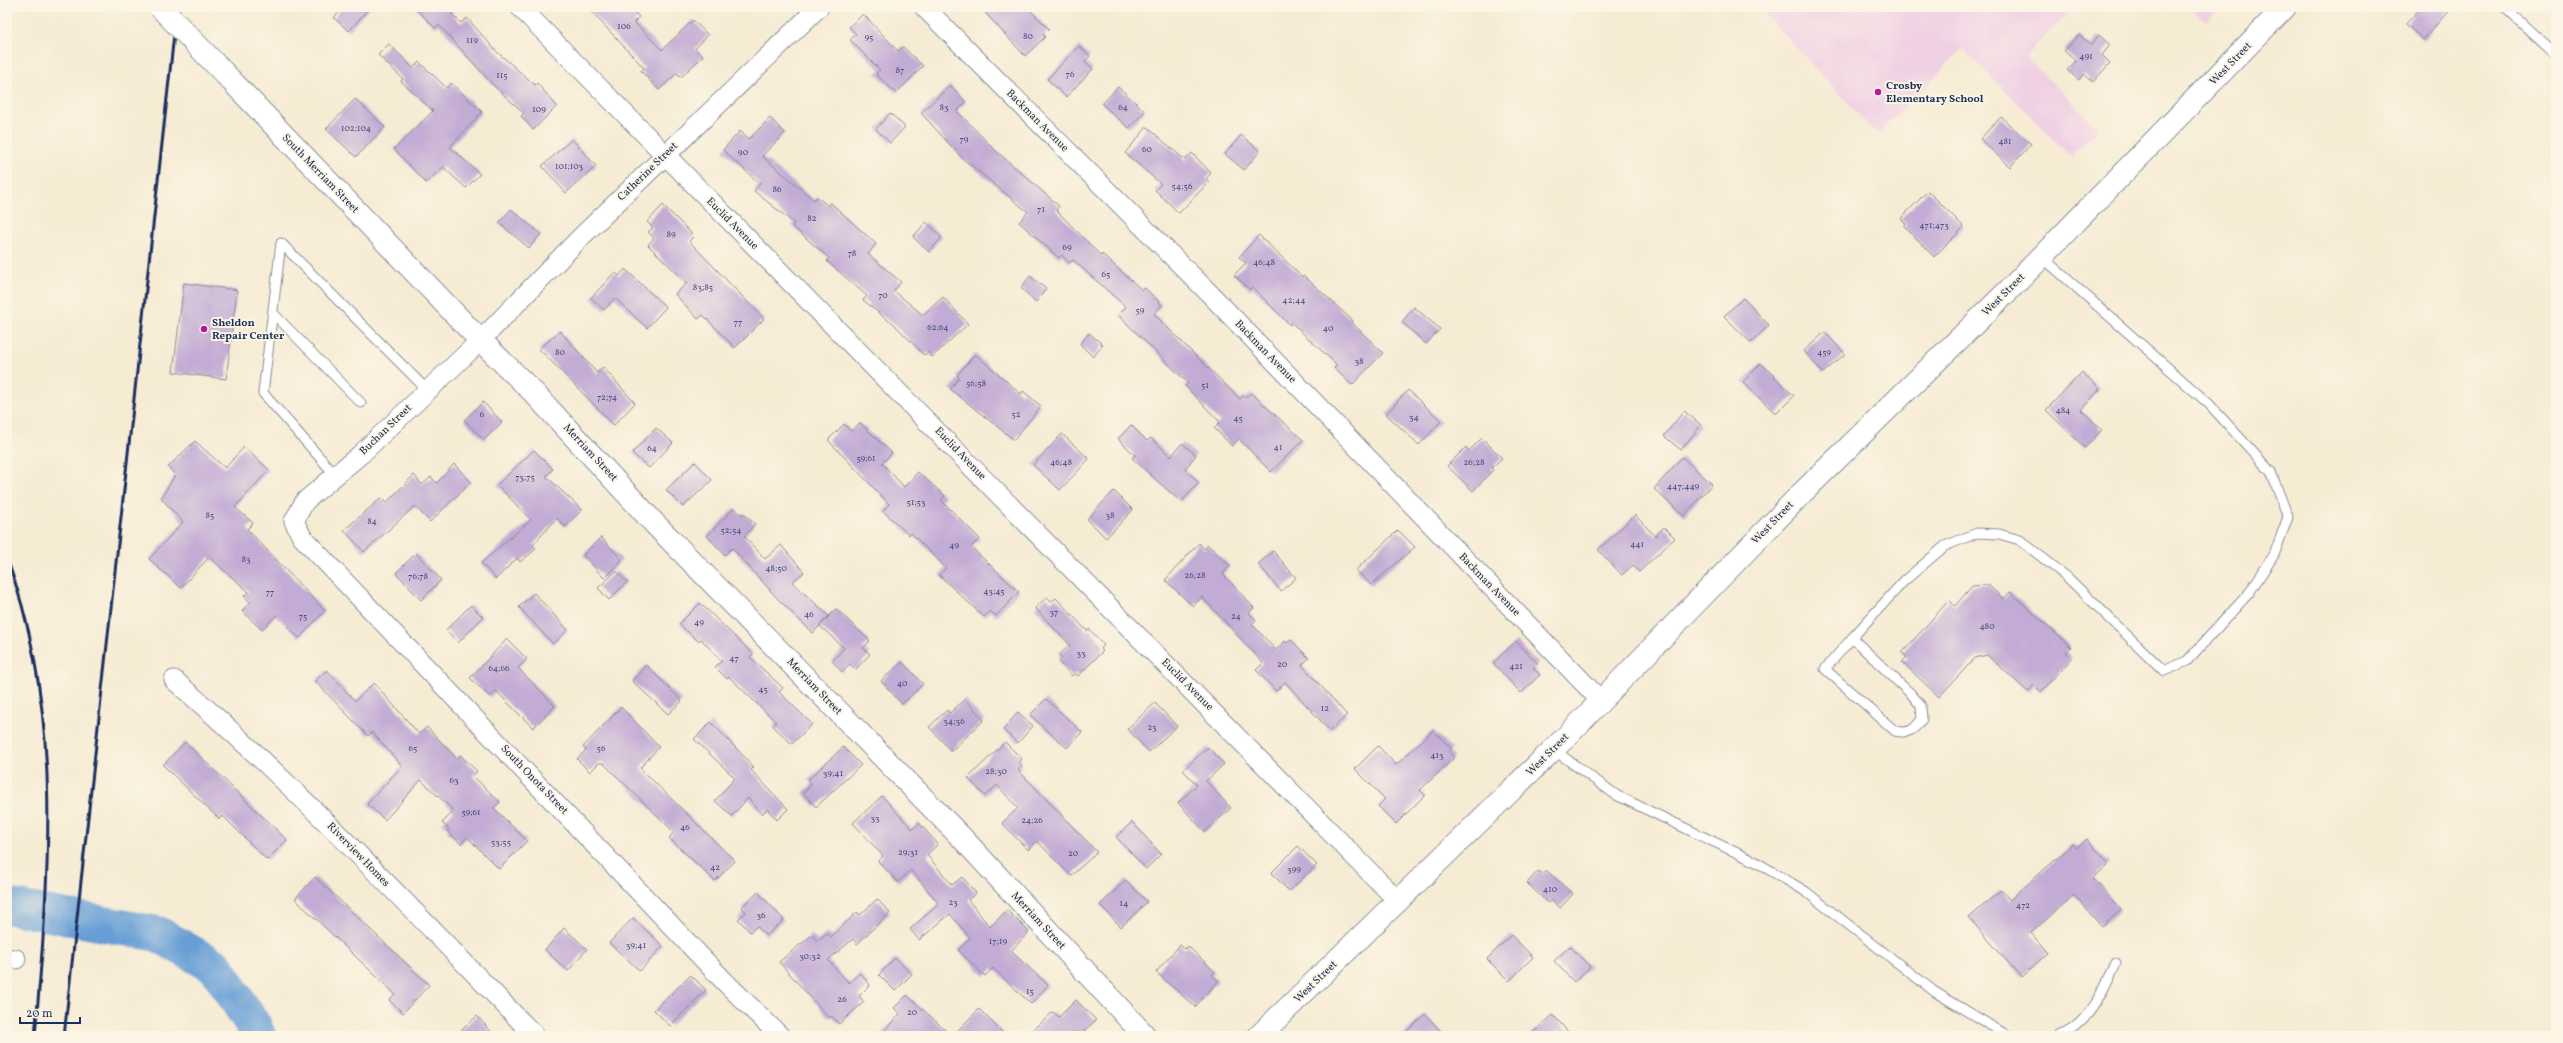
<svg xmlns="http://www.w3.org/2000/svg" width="2563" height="1043" viewBox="0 0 2563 1043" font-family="Vollkorn,serif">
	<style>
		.built { fill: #f0d0e4 }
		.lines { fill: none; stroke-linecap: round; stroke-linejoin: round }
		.river { stroke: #669ed5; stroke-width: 36 }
		.building { fill: #c2abd4 }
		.lane-casing { stroke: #888d98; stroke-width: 11 }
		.street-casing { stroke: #888d98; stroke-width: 21 }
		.secondary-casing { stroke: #888d98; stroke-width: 24 }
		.lane { stroke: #fff; stroke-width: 9 }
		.street { stroke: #fff; stroke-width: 19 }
		.secondary { stroke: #fff; stroke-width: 22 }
		.rail { stroke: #1b2f5e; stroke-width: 3 }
		.secondary-bridge-casing { stroke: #888d98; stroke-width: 24; stroke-linecap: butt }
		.secondary-bridge { stroke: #fff; stroke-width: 22 }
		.poi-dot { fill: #b5179e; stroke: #fcf5e5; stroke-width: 1.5 }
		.labels { text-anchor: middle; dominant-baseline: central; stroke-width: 4; stroke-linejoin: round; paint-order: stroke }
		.number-label { font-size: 9px; fill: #454e7c }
		.street-label { font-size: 11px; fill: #1b2f5e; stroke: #fcf5e5 }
		.poi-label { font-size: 11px; font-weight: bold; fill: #1b2f5e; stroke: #fcf5e5; text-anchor: start }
	</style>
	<rect width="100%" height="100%" fill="#fcf5e5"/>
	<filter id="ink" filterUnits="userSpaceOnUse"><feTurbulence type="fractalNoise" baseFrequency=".025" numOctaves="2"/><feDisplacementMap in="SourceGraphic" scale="8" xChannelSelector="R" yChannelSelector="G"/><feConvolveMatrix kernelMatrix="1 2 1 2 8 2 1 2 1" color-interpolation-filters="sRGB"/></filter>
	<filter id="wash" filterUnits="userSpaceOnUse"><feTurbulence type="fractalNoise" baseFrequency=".012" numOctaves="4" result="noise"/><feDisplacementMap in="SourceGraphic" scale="16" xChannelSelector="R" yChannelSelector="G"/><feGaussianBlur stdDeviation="0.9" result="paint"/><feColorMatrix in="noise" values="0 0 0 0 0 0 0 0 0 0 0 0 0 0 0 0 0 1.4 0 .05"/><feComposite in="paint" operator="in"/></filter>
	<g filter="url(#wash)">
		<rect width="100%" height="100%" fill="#f6ebd3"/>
		<path class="built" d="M1758,7H2074L2025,56L2099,129L2071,156L1963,49L1877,134Z
			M2190,7H2220L2207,22Z"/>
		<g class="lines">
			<path class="river" d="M7,906L158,934L216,967L255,1028L258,1036"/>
		</g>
		<g id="blocks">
			<path class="building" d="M343,7H370L349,31L334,18Z
				M414,7H457L451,13L461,23L467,18L497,52L535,85L537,83L557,106L533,130L521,116L524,113L495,87L439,25L435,28Z
				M587,7H629L639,17L634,22L662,50L693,20L708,35L695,49L703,56L681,77L677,73L659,90L641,71L644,68Z
				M980,7H1027L1049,29L1043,35L1045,37L1025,56Z
				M2421,7H2452L2423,40L2406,24Z
				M863,14L898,51L903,47L923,66L896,93L876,74L880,70L850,40L856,34L849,27Z
				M2079,35L2091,45L2099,35L2110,45L2102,55L2110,63L2093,82L2084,74L2079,80L2067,70L2076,61L2064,51Z
				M389,44L413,68L419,62L447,88L451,83L482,112L450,147L480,174L466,188L443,167L426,183L394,149L433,111L401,81L403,79L378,55Z
				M1079,46L1090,56L1085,61L1093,69L1066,97L1047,79Z
				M950,85L966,102L957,111L994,149L1059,206L1056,210L1101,256L1102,254L1142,290L1145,288L1162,305L1154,314L1192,352L1240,399L1243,396L1245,398L1251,393L1303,440L1271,472L1239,439L1232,446L1214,428L1220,422L1185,386L1188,383L1118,315L1126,307L1073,260L1069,263L1062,255L1059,258L1019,222L1028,212L962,158L921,113Z
				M1118,87L1145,111L1129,128L1102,104Z
				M355,99L385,127L356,157L326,129Z
				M890,113L905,127L890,143L876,129Z
				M2001,117L2031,144L2010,167L1980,139Z
				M770,118L785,133L762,156L814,200L817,197L828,206L830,202L876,244L868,254L901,282L894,291L923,315L943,297L968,324L932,357L928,352L924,355L891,321L890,322L863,300L867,296L827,261L829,258L792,226L794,223L754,191L760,184L723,150L740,131L749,139Z
				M1147,127L1185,160L1192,153L1211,173L1206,179L1209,182L1179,213L1155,190L1161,184L1125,153Z
				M1241,135L1260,151L1244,170L1225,154Z
				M572,139L596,166L566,193L542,166Z
				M1928,191L1964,227L1934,257L1904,226L1906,224L1901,218Z
				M663,205L694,236L689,241L764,319L735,348L703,315L698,319L675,294L687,283L648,245L654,238L648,232L653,228L647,222Z
				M511,209L541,234L529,248L499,223Z
				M926,222L942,237L929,252L913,237Z
				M1259,235L1302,277L1303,275L1353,321L1351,322L1383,353L1352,385L1334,368L1337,365L1292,323L1290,325L1252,287L1250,290L1234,275L1246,263L1239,257Z
				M625,269L666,307L647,328L615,298L604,310L591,298L615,272L619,276Z
				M1030,276L1046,289L1036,302L1021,288Z
				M184,283L237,290L226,379L173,372Z
				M1743,298L1769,325L1751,343L1724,316Z
				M1414,307L1440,329L1426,344L1402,322Z
				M560,331L597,373L603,367L635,403L614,425L539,349Z
				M1825,332L1845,354L1823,373L1804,351Z
				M1089,333L1103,345L1093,357L1080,344Z
				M975,354L1021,394L1023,391L1041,406L1014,440L950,389L959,378L957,375Z
				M1761,363L1794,396L1776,414L1743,382Z
				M2082,372L2100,389L2081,410L2102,430L2085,448L2046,410Z
				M1408,390L1441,421L1419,445L1386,414Z
				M483,402L502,422L484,440L464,420Z
				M1684,411L1701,425L1681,450L1664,436Z
				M860,423L892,453L882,463L904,487L918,472L945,496L941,500L980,539L971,547L1019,592L996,616L990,611L984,617L939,575L946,568L911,533L909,535L883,511L889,504L828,440L844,424L851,431Z
				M1131,425L1147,441L1151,438L1171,457L1182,443L1196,455L1185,469L1199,483L1181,502L1132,458L1135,455L1118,439Z
				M656,428L673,443L649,468L632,453Z
				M1062,434L1089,459L1060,490L1033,465Z
				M1482,438L1502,458L1491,468L1493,470L1473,491L1447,466L1466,447L1469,451Z
				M195,441L225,468L244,447L269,470L235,507L253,523L247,529L325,611L299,638L276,615L262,630L242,611L250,602L244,596L249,592L209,557L181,588L149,559L183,522L161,498L175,475L168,467Z
				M534,450L553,469L546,476L582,510L565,527L557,518L533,545L536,549L520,562L517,558L496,579L481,563L531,520L497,485Z
				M1682,457L1712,484L1684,516L1654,489Z
				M695,462L712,480L683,507L666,490Z
				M454,464L471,482L430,522L415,506L364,552L344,530L381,498L386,503L414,475L422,485L431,477L437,483Z
				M1114,491L1133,510L1106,538L1087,519Z
				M734,508L741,515L743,513L755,524L744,536L765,559L781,545L804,572L792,582L829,616L813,633L778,599L732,548L725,555L707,536Z
				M1635,515L1655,536L1664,527L1675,538L1639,572L1633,565L1622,575L1598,550Z
				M1398,530L1415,547L1371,585L1356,570Z
				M601,537L622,560L604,578L583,555Z
				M1199,543L1204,549L1208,545L1230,566L1223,574L1254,608L1249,613L1256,620L1252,624L1276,650L1285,641L1287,643L1291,640L1309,658L1302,665L1347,715L1330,731L1285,682L1276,691L1256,670L1263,663L1202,597L1193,606L1165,580Z
				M1273,551L1296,578L1281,591L1258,564Z
				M416,553L441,580L421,600L396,573Z
				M616,571L627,582L609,600L598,588Z
				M1988,585L2004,599L2010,592L2071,647L2066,652L2072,658L2041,692L2034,685L2028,692L1987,655L1975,658L1939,697L1902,662L1907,657L1902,653L1949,600L1955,606L1972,586Z
				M534,593L568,630L553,644L519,607Z
				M1047,597L1051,602L1056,598L1087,631L1089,629L1104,645L1101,649L1103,651L1078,676L1075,673L1072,676L1059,662L1062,658L1059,655L1070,645L1035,608Z
				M700,603L753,654L750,657L783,688L779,692L812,724L792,744L773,726L776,722L729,677L727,679L715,667L722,661L701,639L698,641L679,624Z
				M471,605L483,617L458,643L446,630Z
				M836,609L870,641L863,648L870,654L855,670L850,664L842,672L832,661L844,648L820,626Z
				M507,639L527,659L518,668L555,706L533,728L496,691L490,697L470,678Z
				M1516,641L1538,664L1533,668L1540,675L1521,693L1493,663Z
				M902,662L923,684L902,704L881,681Z
				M646,665L682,701L668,714L632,681Z
				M327,670L355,701L374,683L419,734L427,727L457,759L460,755L477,771L473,776L500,802L494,808L527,841L499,869L467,837L461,844L447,831L449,829L442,823L454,811L421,780L385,820L367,804L402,766L372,732L368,736L315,681Z
				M965,699L984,720L951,751L929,727L947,710L950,713Z
				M1046,699L1082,732L1067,748L1030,715Z
				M1155,703L1177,726L1149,752L1127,729Z
				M621,707L659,747L640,768L735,861L715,881L669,838L674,832L603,763H599L590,772L577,759L586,750L583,747Z
				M1018,712L1033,726L1018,743L1003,730Z
				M711,722L754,767L751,770L788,809L777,820L767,809L762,814L748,798L732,816L715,801L735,778L694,739Z
				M1433,730L1452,749L1449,752L1454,758L1420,790L1425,795L1396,824L1378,806L1385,799L1355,769L1378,746L1396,765Z
				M185,742L287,840L267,860L223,816L219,819L163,765Z
				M1005,742L1022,759L1019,762L1022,766L1018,770L1097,852L1071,876L1037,841L1028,850L1002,823L1018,808L997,785L985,796L968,778Z
				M843,747L861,765L816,807L803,793L812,784L808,780Z
				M1208,747L1224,764L1206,781L1231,808L1205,832L1178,803L1197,785L1183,770Z
				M882,796L912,829L919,823L938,844L927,855L952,885L962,877L976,893L968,900L990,927L1007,910L1029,932L1011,951L1048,985L1031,1004L993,968L985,976L958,950L970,938L950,914L919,940L910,929L939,904L911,870L898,882L878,861L883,856L853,823Z
				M1132,822L1161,854L1146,869L1116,837Z
				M2087,839L2109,864L2093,878L2121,910L2102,927L2074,895L2031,933L2048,953L2021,977L1969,918L2001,890L2010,900L2073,844L2077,848Z
				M1298,846L1317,865L1289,891L1271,873Z
				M1546,870L1573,894L1560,908L1551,900L1548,903L1527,883L1538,871L1542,874Z
				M315,877L429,985L403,1013L389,1000L395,994L295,899Z
				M1126,880L1147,902L1121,927L1100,905Z
				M758,892L784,920L766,936L757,926L750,932L738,919L746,912L742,907Z
				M877,899L890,913L857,944L853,939L828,960L849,983L860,973L870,985L859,996L864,1002L839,1024L832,1016L829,1018L779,962L812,935L817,941L827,933L831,937L857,912L860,915Z
				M633,918L663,946L640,971L609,943Z
				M564,928L587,949L568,971L545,950Z
				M1511,935L1533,957L1509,981L1487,959Z
				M1180,945L1185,949L1188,946L1215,972L1212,975L1218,981L1195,1007L1156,972Z
				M1570,946L1590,967L1574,982L1554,961Z
				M895,958L912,974L895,991L879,975Z
				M691,975L706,990L670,1026L654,1010Z
				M907,995L952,1036L979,1009L1006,1036H879L900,1014L894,1008Z
				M1076,1000L1096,1020L1079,1036H1027L1053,1012L1059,1017Z
				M1425,1014L1445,1036H1402Z
				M1553,1015L1572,1036H1529Z
				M477,1016L495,1036H455Z"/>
		</g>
	</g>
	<g filter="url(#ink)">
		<use href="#blocks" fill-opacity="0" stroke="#888d98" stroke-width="1"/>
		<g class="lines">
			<defs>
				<path id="lane" d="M2504,7L2556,55
					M273,313L361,403
					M336,476L263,393L281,243L427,390
					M1852,638L1904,581L1945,546L1977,533L1999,534L2020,540L2067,577L2164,671L2187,661L2249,593L2274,555L2288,517L2271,472L2209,404L2042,257
					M1852,638L1912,695L1921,706L1922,719C1914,730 1909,734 1895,731L1825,669Z
					M1554,750L1616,795L1756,862L1805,891L1935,992L2008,1036
					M2058,1036C2087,1028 2104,989 2116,963"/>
				<path id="street" d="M520,7L1399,902
					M924,7L1210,294L1601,701
					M174,680C302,791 417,915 535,1036
					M7,959H16
					M780,1036L725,982L302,537L294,521L305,501L361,454L480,341L580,238L819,7"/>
				<path id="secondary" d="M225,74L475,335L534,393L654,523L963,839L1145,1036
					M1259,1036L1568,735L1802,493L2016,283L2285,7"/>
			</defs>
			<use href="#lane" class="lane-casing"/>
			<use href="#street" class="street-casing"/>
			<use href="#secondary" class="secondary-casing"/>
			<use href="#lane" class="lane"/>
			<use href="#street" class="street"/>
			<use href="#secondary" class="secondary"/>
			<path class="rail" d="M7,559C64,712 49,877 35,1036
				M64,1036L177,7"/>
			<defs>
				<path id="secondary-bridge" d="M160,7L225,74"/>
			</defs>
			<use href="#secondary-bridge" class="secondary-bridge-casing"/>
			<use href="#secondary-bridge" class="secondary-bridge"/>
		</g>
	</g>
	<g class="poi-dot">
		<circle cx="1878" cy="92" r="4"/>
		<circle cx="204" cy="329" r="4"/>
	</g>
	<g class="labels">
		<g class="number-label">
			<text x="624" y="26">106</text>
			<text x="1028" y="36">80</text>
			<text x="869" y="37">95</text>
			<text x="472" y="40">119</text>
			<text x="2086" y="56">491</text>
			<text x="900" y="70">87</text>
			<text x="1070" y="74">76</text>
			<text x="502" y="75">115</text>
			<text x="944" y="107">83</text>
			<text x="1123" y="107">64</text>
			<text x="539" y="109">109</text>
			<text x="356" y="128">102;104</text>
			<text x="964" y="139">79</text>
			<text x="2005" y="141">481</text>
			<text x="1147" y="149">60</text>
			<text x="743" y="152">90</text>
			<text x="569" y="166">101;103</text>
			<text x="1182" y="186">54;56</text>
			<text x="777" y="189">86</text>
			<text x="1041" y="209">71</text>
			<text x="812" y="218">82</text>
			<text x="1934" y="225">471;473</text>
			<text x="671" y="234">89</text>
			<text x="1067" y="247">69</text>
			<text x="852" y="253">78</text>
			<text x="1264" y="262">46;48</text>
			<text x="1106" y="274">65</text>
			<text x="703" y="287">83;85</text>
			<text x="883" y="295">70</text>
			<text x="1294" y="300">42;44</text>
			<text x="1140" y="310">59</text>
			<text x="738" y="322">77</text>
			<text x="938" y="327">62;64</text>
			<text x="1328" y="328">40</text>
			<text x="560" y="352">80</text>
			<text x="1824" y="352">459</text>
			<text x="1359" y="361">38</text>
			<text x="976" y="383">56;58</text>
			<text x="1205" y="385">51</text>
			<text x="607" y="397">72;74</text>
			<text x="2063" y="410">484</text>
			<text x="482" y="414">6</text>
			<text x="1016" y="414">52</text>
			<text x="1414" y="417">34</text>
			<text x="1238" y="418">45</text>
			<text x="1278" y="447">41</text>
			<text x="652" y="448">64</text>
			<text x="866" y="458">59;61</text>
			<text x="1061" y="462">46;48</text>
			<text x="1474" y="462">26;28</text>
			<text x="525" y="477">73;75</text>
			<text x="1683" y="486">447;449</text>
			<text x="916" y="502">51;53</text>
			<text x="210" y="515">85</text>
			<text x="1110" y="515">38</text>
			<text x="372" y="521">84</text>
			<text x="731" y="530">52;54</text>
			<text x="1637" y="544">441</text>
			<text x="954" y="545">49</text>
			<text x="246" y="559">83</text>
			<text x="776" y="568">48;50</text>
			<text x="1195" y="575">26;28</text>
			<text x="418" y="576">76;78</text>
			<text x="994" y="591">43;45</text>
			<text x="270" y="592">77</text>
			<text x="1054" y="612">37</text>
			<text x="809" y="614">46</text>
			<text x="303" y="616">75</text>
			<text x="1236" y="616">24</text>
			<text x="699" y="622">49</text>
			<text x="1987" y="626">480</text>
			<text x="1081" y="653">33</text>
			<text x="734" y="658">47</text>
			<text x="1282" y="664">20</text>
			<text x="1516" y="666">421</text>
			<text x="499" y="668">64;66</text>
			<text x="902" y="683">40</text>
			<text x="763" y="689">45</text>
			<text x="1325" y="708">12</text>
			<text x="954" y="721">34;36</text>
			<text x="1152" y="727">23</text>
			<text x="413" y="748">65</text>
			<text x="601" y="748">56</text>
			<text x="1437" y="755">413</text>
			<text x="996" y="771">28;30</text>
			<text x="833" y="773">39;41</text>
			<text x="454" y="780">63</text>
			<text x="471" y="812">59;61</text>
			<text x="875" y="818">33</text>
			<text x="1032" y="820">24;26</text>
			<text x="685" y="827">46</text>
			<text x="501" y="842">53;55</text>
			<text x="908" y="852">29;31</text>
			<text x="1073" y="853">20</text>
			<text x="715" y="867">42</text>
			<text x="1294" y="869">399</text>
			<text x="1550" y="889">410</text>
			<text x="953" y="902">23</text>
			<text x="1124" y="903">14</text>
			<text x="2023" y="905">472</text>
			<text x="761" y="915">36</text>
			<text x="998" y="941">17;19</text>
			<text x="636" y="945">39;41</text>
			<text x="810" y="956">30;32</text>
			<text x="1030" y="991">15</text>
			<text x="842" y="999">26</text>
			<text x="912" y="1012">20</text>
		</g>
		<g class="street-label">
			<text transform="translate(2231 64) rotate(-46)">West Street</text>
			<text transform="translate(1037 121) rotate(45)">Backman Avenue</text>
			<text transform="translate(648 172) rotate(-44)">Catherine Street</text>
			<text transform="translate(320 174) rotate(46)">South Merriam Street</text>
			<text transform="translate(732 224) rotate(45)">Euclid Avenue</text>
			<text transform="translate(2004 295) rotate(-45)">West Street</text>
			<text transform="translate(1265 352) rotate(46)">Backman Avenue</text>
			<text transform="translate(386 430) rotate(-44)">Buchan Street</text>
			<text transform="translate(590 453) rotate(47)">Merriam Street</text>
			<text transform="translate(960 454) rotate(46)">Euclid Avenue</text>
			<text transform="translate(1773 523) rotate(-46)">West Street</text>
			<text transform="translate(1489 585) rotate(46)">Backman Avenue</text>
			<text transform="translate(1187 685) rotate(45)">Euclid Avenue</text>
			<text transform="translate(814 687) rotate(46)">Merriam Street</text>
			<text transform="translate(1548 755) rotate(-45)">West Street</text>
			<text transform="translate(534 780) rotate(46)">South Onota Street</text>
			<text transform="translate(358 855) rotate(46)">Riverview Homes</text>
			<text transform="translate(1038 921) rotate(47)">Merriam Street</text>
			<text transform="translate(1316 982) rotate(-44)">West Street</text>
		</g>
		<g class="poi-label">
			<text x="1886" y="86">Crosby<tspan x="1886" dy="13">Elementary School</tspan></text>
			<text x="212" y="323">Sheldon<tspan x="212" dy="13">Repair Center</tspan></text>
		</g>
	</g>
	<rect width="2563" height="1043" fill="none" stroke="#fcf5e5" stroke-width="24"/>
	<path d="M20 1017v6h60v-6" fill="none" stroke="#1b2f5e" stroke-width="2"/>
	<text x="26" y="1017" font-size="12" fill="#1b2f5e" stroke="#fcf5e5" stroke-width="3" paint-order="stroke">20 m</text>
</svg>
